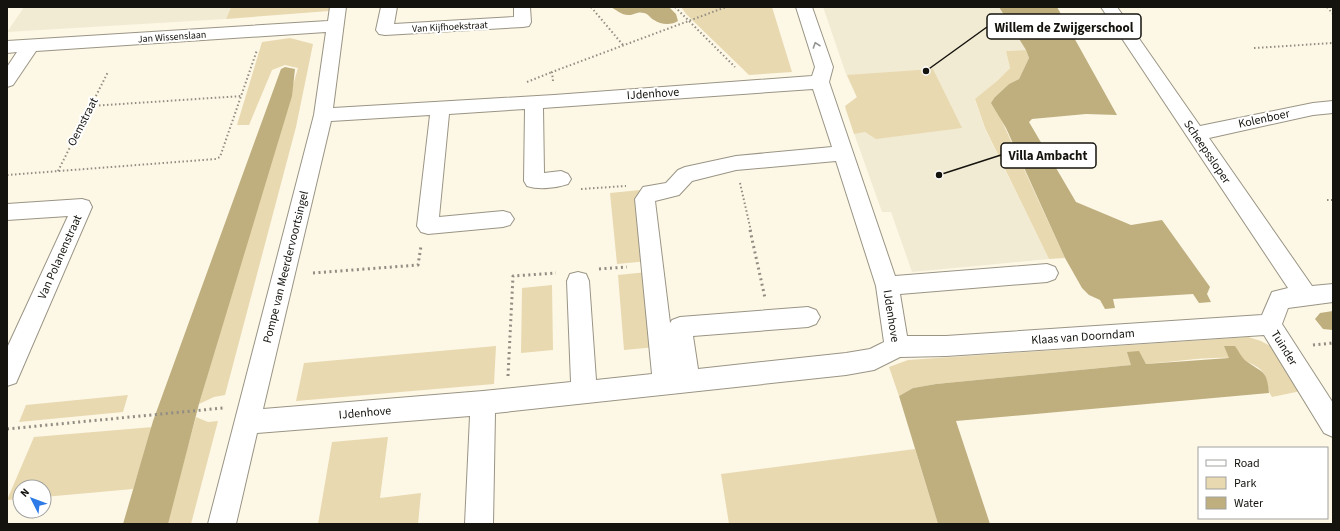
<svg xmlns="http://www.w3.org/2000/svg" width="1340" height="531" viewBox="0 0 1340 531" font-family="'Source Sans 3',sans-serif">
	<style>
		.built { fill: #f2ebd3 }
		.green { fill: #e8d9b0 }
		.water { fill: #bfaf7f }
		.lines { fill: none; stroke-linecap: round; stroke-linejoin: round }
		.minor-casing { stroke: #999484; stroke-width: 2 }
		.path-far1 { stroke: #918d82; stroke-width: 2; stroke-dasharray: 1.5 2.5; stroke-linecap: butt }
		.path { stroke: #918d82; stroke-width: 3; stroke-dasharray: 2 3.5; stroke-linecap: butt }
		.minor { fill: #fff; fill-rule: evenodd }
		.oneway { stroke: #969593 }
		.labels { text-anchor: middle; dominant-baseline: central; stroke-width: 4; stroke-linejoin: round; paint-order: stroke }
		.far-street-label { font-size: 10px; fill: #15130e; stroke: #fff }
		.street-label { font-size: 12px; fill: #15130e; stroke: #fff }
		.leader { fill: none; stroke: #15130e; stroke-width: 1.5 }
		.callout-dot { fill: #15130e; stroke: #fff; stroke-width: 1.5 }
		.callout { fill: #fff; stroke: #15130e; stroke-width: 1.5 }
		.callout-label { font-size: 13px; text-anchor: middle; font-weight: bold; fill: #15130e }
	</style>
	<rect width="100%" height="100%" fill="#fdf7e6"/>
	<path class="built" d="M24,7H231L226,19L7,32Z
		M823,7H999L1026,50L1006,51L1010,68L997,81L975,100L985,129L1049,259L912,272L891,212H882L845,108L857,98L846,74Z"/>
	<path class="green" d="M231,7H330L329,11L226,19Z
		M681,7H772L792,72L749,75L686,14Z
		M290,38L313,44L296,127L225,395L214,397L199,404L298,68L285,65L272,70L249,125H237L262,42Z
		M1026,50L1029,58L1019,79L1009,84L995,97L1000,117L1065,258L1049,259L985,128L975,99L997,81L1010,68L1006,51Z
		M933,69L962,128L876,139L865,132L854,134L845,106L857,97L847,75Z
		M640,190L649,261L617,264L610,193Z
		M647,272L656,347L624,350L618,275Z
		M552,285L553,350L521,353L522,288Z
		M1248,337L1261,341L1272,347L1301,391L1272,397C1266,389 1268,376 1260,369C1252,363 1240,358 1229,358C1202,357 1173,362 1146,364L1139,352L1131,365L936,384L913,388L899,396L889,367L908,360Z
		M496,346L494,384L296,401L304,363Z
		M128,395L123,412L19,422L26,405Z
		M196,417L208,422L218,421L191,524H166Z
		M153,427L133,489L44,497V487H20V499L7,500L34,437Z
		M388,437L380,498L421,493L418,524H318L332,442Z
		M915,449L938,524H729L721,474Z"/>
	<path class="water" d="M611,7H669L676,14L678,21C672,25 661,25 654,20C650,18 649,14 644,13C637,11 635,15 628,15C622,15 616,10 611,7Z
		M999,7H1057L1117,115L1086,114L1032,119L1029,122L1076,202L1131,225L1162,220L1210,287L1207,294L1211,302L1199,303L1193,294L1113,299L1115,308L1105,309L1100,300L1089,295L1082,288L1065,258L1006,128L991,103L995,97L1009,84L1019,79L1029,58L1026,50Z
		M285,67L295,69L292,96L199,404L168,524H123L153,421L281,69Z
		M1333,311V330L1323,329L1315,319L1320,313Z
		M1224,346H1235C1238,350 1242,358 1246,361C1262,373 1267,369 1269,393L956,421L990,524H938L899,396L913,388L936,384L1131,365L1127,352L1139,351L1146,364L1229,358Z"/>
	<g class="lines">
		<defs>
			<path id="minor" d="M330,7H346L333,108L554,95L812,76L815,67L796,7H812L833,67L829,82L895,276L1047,264L1055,267L1058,273L1055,279L1047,282L900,294L907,336H946L1262,315L1272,292L1288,288L1101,7H1117L1200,126L1313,103L1333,101V113L1313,115L1209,138L1312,286L1333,284V302L1288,308L1282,324L1333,403V437L1324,433L1264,335L946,356L900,357L874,370L846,375L495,413L493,524H465L470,416L257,433L236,524H208L314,115L326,32L36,51L13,85L7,87V67L17,52L7,53V41L328,21ZM813,89L832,147L736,156L685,167L678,170L666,183L643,187L635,199L652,374L596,380L589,281L586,274L578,272L570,274L567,281L571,382L483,391L263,409L331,121L430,115L417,226L421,232L428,234L503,227L510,225L514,219L510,213L503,211L439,217L449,114L525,109L524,181L527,186C539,190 556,188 568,184L571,179L568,174L561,171L544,173L543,108ZM836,161L876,286L884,342L870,349L846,353L698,369L693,336L808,327L816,324L820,317L816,310L808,307L680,317L672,320L670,323L655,201L679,195L692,181L736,170Z
				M381,7H397L394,24L514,17V7H530L531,22L529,26L523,27L385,35L379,34L376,30Z
				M82,199L89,201L92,207L16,383L7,386V348L68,216L7,220V204Z"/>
		</defs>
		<use href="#minor" class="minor-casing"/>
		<path class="path-far1" d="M591,7L623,45
			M675,7L735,67
			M1327,7L1333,14
			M1254,48L1333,43
			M553,81L552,72L726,7
			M527,82L552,72
			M91,106L242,96
			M58,171L108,72
			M7,175L216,159L220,157L257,50
			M740,183L751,231
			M581,189L626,186
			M1327,200H1333"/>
		<path class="path" d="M750,230L765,298
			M599,269L627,267
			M313,273L418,265L421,246
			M1313,345L1333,343
			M508,376L513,276L556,273
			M7,429L223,408"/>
		<use href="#minor" class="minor"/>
	</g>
	<defs><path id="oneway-chevron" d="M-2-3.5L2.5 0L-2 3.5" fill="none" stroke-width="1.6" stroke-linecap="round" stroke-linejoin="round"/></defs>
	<use class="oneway" href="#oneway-chevron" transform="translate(816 45) rotate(-109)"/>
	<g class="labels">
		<g class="far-street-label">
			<text transform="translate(450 27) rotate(-3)">Van Kijfhoekstraat</text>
			<text transform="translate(172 37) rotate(-4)">Jan Wissenslaan</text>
		</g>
		<g class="street-label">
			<text transform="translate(653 94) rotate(-4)">IJdenhove</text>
			<text transform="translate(1264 119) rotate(-12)">Kolenboer</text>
			<text transform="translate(83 122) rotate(-63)">Oemstraat</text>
			<text transform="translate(1207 152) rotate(56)">Scheepssloper</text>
			<text transform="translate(60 257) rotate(-66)">Van Polanenstraat</text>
			<text transform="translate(286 267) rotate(-76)">Pompe van Meerdervoortsingel</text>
			<text transform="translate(891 316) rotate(81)">IJdenhove</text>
			<text transform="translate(1083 337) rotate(-4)">Klaas van Doorndam</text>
			<text transform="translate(1284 348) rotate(58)">Tuinder</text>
			<text transform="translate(365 413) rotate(-5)">IJdenhove</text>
		</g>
	</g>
	<path class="leader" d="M926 71L987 27M939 175L1001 155"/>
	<g class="callout-dot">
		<circle cx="926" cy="71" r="4"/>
		<circle cx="939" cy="175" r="4"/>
	</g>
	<g class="callout">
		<rect x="987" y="14" width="154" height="25" rx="4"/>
		<rect x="1001" y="143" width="95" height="25" rx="4"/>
	</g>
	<g class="callout-label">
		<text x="1064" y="32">Willem de Zwijgerschool</text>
		<text x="1048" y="160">Villa Ambacht</text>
	</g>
	<rect width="1340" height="531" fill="none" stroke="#15130e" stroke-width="16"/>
	<rect x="1198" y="447" width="130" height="72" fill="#ffffff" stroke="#a1a19f"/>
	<rect x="1206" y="460" width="20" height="6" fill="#ffffff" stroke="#a1a19f"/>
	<text x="1234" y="467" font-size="12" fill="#15130e">Road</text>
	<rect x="1206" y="477" width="20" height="12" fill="#e8d9b0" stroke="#a1a19f"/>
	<text x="1234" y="487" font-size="12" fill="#15130e">Park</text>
	<rect x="1206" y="497" width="20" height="12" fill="#bfaf7f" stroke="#a1a19f"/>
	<text x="1234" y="507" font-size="12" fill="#15130e">Water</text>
	<g transform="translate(32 499) rotate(312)"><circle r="19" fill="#ffffff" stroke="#a1a19f"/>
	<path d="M0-3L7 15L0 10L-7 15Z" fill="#2e7ae6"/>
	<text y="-6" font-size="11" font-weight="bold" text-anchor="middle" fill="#15130e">N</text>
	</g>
</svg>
